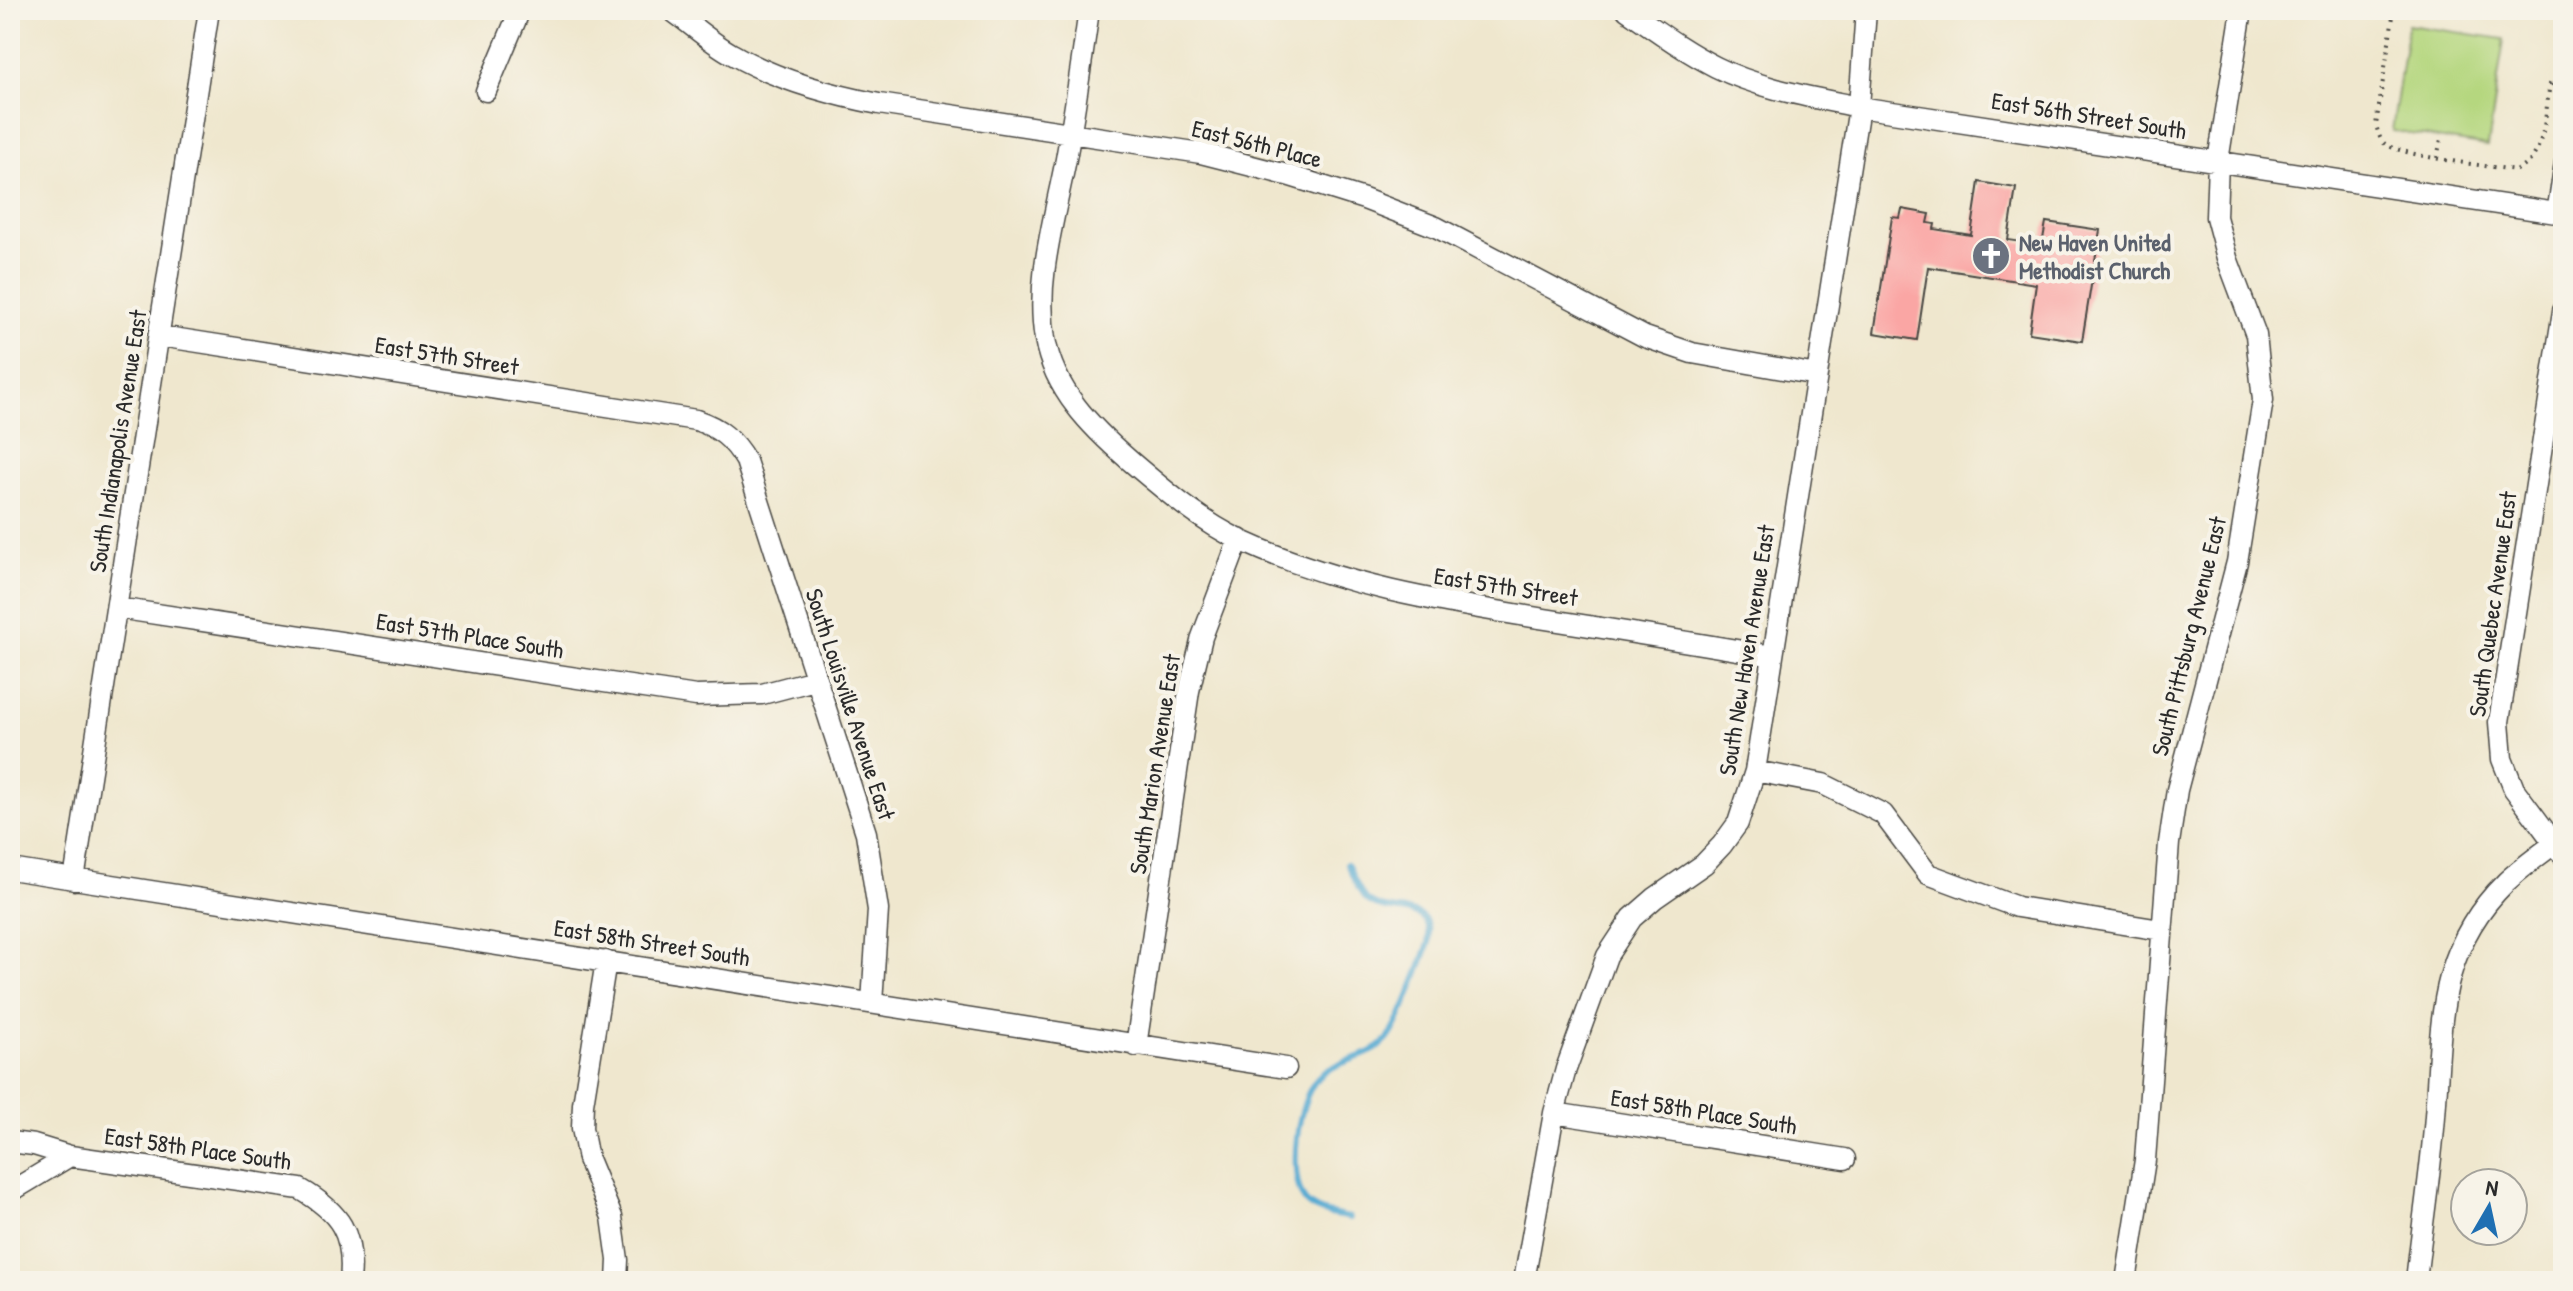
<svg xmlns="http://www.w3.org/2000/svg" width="2573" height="1291" viewBox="0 0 2573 1291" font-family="'Patrick Hand',sans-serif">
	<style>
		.green { fill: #b5d77f; stroke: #708155; stroke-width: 2 }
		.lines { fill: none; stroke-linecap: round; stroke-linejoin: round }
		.stream { stroke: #57aad2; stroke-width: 6 }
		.building { fill: #faa6a4 }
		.lane-casing { stroke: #484743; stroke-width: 13 }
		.street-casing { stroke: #484743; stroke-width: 23 }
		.path { stroke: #484743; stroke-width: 4; stroke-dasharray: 2 6; stroke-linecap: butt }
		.lane { stroke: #fff; stroke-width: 10 }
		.street { stroke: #fff; stroke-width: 20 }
		.labels { text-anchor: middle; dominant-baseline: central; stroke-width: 8; stroke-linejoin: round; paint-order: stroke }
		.street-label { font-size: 24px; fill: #2b2b2b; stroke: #f7f3e8 }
		.worship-label { font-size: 24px; font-weight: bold; fill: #5b616d; stroke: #f7f3e8; text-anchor: start }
	</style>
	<rect width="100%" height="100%" fill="#f7f3e8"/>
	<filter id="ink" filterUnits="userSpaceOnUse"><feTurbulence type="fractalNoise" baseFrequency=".0125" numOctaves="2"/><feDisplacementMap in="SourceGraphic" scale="16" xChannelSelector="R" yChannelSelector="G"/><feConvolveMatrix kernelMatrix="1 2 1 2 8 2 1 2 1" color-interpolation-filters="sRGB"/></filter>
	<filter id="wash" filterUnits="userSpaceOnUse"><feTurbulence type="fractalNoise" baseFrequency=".006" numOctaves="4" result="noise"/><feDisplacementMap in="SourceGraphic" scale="32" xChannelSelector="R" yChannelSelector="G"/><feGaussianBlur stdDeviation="1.8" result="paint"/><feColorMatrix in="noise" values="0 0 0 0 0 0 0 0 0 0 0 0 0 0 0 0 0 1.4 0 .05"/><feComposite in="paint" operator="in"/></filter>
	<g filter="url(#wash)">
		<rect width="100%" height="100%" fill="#efe7ce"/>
		<path class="green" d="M2408,25L2504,39L2488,146L2392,131Z"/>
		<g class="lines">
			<path class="stream" d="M1347,864C1353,875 1359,895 1370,902C1393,918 1433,898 1429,943C1421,964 1400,1026 1387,1040C1369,1060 1338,1058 1318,1078C1297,1099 1287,1177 1305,1201C1315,1213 1336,1215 1350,1218"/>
		</g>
		<g id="blocks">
			<path class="building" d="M1979,182L2016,188L2008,240L2042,245L2046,222L2100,230L2082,341L2029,333L2036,284L1928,267L1917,340L1874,333L1892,217L1900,218L1902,209L1930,214L1928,223L1935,224L1934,229L1971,235Z"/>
		</g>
	</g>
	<g filter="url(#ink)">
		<use href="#blocks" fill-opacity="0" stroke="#484743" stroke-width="2"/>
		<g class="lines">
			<defs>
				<path id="lane" d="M2552,213L2563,143"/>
				<path id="street" d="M671,10C691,24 710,42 732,54C777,80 828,94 879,104L1201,153L1287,175L1364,199L1436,227L1645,337L1692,353L1817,375
					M1089,10C1082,60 1075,110 1066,159C1055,217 1035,280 1045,339C1054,390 1091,427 1129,460C1163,489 1201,522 1242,541C1340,586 1439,602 1545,619C1621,631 1697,643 1772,656
					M1627,10C1656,30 1684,51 1716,67C1760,89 1811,97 1859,107L2563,214
					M486,91L520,10
					M2563,311L2499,722L2502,759L2514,789L2563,855
					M160,336L696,420C720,428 733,439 746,461L866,833L878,910L872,1003
					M117,608L696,696L762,694L815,680
					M1755,771L1823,784L1883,814L1928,874L2017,907L2161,930
					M10,869L1286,1068
					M74,880L209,10
					M606,961L583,1104L582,1128L588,1159L612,1217L618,1260L617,1281
					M1136,1046L1189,691L1202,637L1239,539
					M1554,1113L1845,1159
					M10,1142L34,1145L70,1156L300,1189C340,1212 355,1234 350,1281
					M10,1192L70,1156
					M1524,1281L1554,1113L1566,1069L1607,956L1632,918L1655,898L1704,864L1722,845L1738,823L1755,771L1859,107L1866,10
					M2126,1281L2145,1160L2169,843L2177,790L2237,562L2263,400L2256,335L2227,258L2216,217L2218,161L2242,10
					M2416,1281C2422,1226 2431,1171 2435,1116C2442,1026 2435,952 2506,882C2521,868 2538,856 2554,844"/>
			</defs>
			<use href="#lane" class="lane-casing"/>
			<use href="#street" class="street-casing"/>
			<path class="path" d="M2394,10L2376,125C2378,132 2379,138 2384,143C2399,156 2492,167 2517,170C2546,159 2545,111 2550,84L2563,79
				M2552,84L2563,88
				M2437,158L2441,139"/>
			<use href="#lane" class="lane"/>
			<use href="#street" class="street"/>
		</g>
	</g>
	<defs>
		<symbol id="church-disc" viewBox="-11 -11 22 22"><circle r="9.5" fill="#6b7280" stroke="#f7f3e8"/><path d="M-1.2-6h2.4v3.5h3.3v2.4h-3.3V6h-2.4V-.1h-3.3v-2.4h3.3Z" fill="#fff"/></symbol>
	</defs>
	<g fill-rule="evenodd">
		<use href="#church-disc" x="1969" y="234" width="44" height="44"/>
	</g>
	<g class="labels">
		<g class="street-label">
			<text transform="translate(2089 115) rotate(9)">East 56th Street South</text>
			<text transform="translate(1257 143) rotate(14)">East 56th Place</text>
			<text transform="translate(447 355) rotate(9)">East 57th Street</text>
			<text transform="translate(117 441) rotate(-81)">South Indianapolis Avenue East</text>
			<text transform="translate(1506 586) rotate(9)">East 57th Street</text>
			<text transform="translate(2492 604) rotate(-82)">South Quebec Avenue East</text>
			<text transform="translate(470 635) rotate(9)">East 57th Place South</text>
			<text transform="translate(2188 636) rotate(-76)">South Pittsburg Avenue East</text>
			<text transform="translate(1746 650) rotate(-81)">South New Haven Avenue East</text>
			<text transform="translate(851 704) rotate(72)">South Louisville Avenue East</text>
			<text transform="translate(1154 764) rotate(-81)">South Marion Avenue East</text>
			<text transform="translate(652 942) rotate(9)">East 58th Street South</text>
			<text transform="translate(1704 1111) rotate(9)">East 58th Place South</text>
			<text transform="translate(198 1148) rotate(8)">East 58th Place South</text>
		</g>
		<g class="worship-label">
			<text x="2019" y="242">New Haven United<tspan x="2019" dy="28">Methodist Church</tspan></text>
		</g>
	</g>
	<rect width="2573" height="1291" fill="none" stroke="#f7f3e8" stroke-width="40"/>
	<g transform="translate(2489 1207) rotate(9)"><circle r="38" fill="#f7f3e8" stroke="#a5a39c" stroke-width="2"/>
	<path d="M0-6L14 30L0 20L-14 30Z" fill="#1f6fb2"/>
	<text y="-12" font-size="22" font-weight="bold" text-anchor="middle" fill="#2b2b2b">N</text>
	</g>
</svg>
